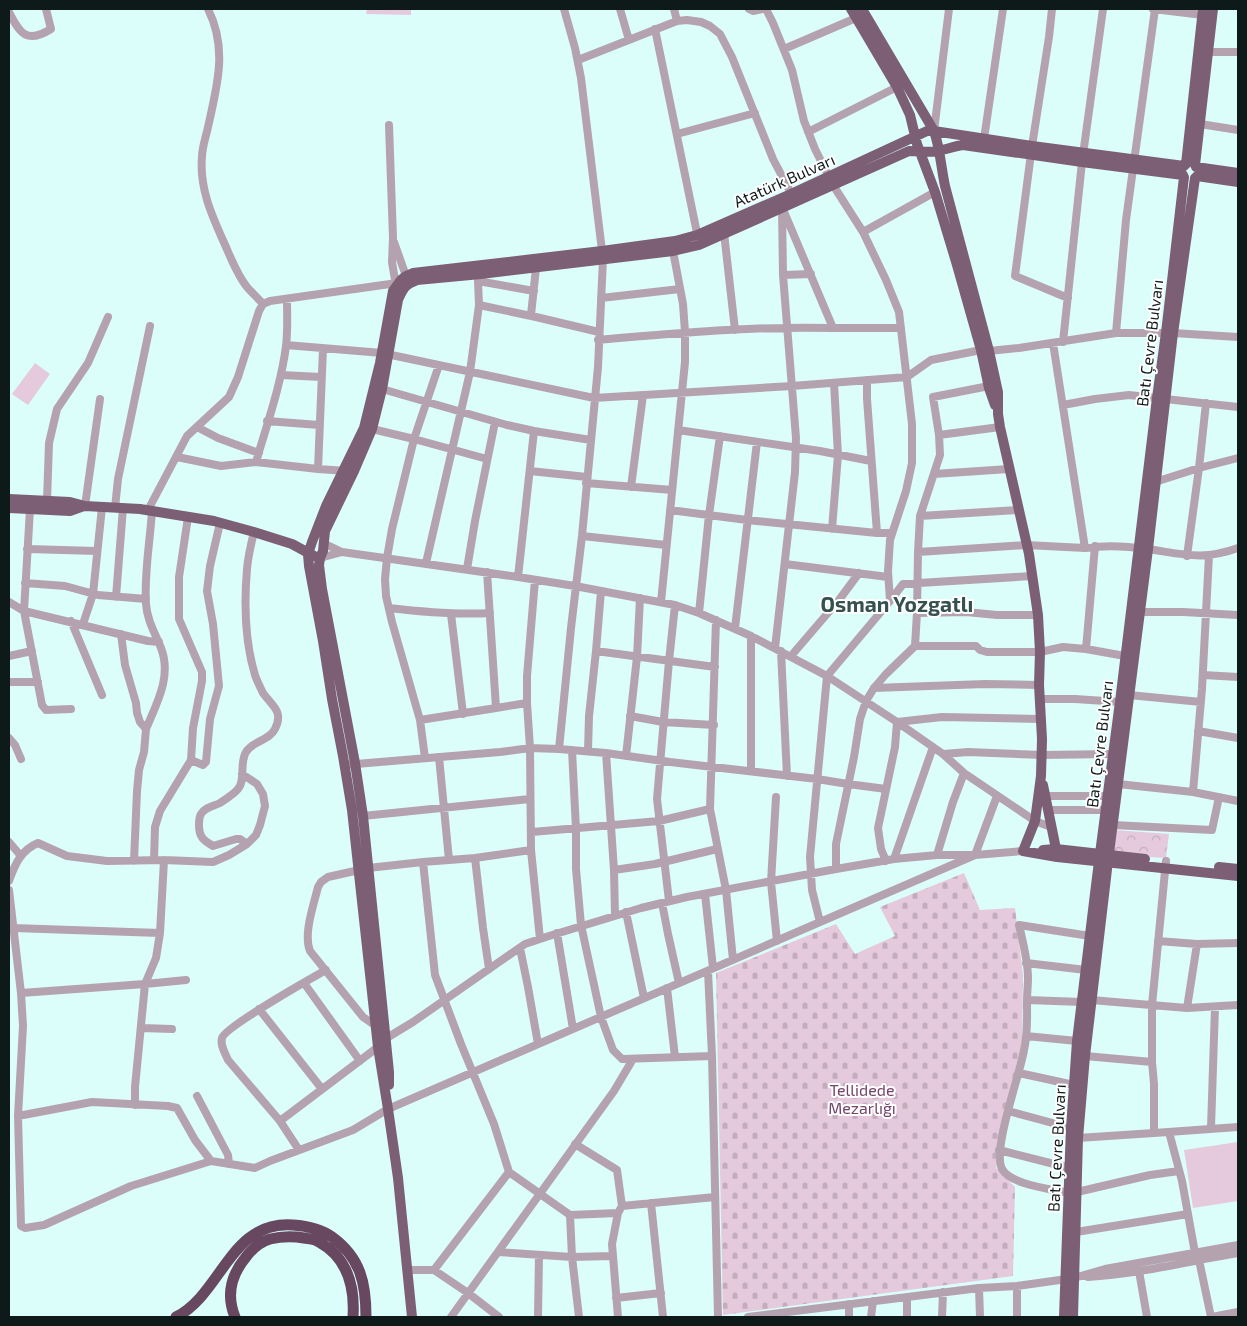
<svg xmlns="http://www.w3.org/2000/svg" width="1247" height="1326" viewBox="0 0 1247 1326" font-family="'Exo 2',sans-serif">
	<style>
		.forest { fill: url(#forest-crowns) }
		.cemetery { fill: url(#cemetery-stones) }
		.pitch { fill: #e5c9dd }
		.lines { fill: none; stroke-linecap: round; stroke-linejoin: round }
		.minor { stroke: #b4a3af; stroke-width: 8 }
		.major { stroke: #7c5f74; stroke-width: 10 }
		.highway { stroke: #684860; stroke-width: 11 }
		.labels { text-anchor: middle; dominant-baseline: central; stroke-width: 4; stroke-linejoin: round; paint-order: stroke }
		.street-label { font-size: 16px; fill: #0e1a19; stroke: #fff }
		.park-label { font-size: 16px; fill: #744369; stroke: #fff }
		.district-label { font-size: 21px; font-weight: bold; fill: #34514f; stroke: #fff }
	</style>
	<defs>
		<pattern id="forest-crowns" width="20" height="18" patternUnits="userSpaceOnUse" patternTransform="scale(1.25)"><rect width="20" height="18" fill="#e5c9dd"/><path d="M2 6a3 3 0 1 1 6 0M12 15a3 3 0 1 1 6 0" fill="none" stroke="#c3acbd"/></pattern>
		<pattern id="cemetery-stones" width="16" height="16" patternUnits="userSpaceOnUse" patternTransform="scale(1.25)"><rect width="16" height="16" fill="#e5c9dd"/><path d="M2 7V4a2 2 0 0 1 4 0v3zM10 15v-3a2 2 0 0 1 4 0v3z" fill="#c3acbd"/></pattern>
	</defs>
	<rect width="100%" height="100%" fill="#dbfefb"/>
	<path class="forest" d="M1115,830L1169,834L1166,858L1113,855Z"/>
	<path class="cemetery" d="M964,873L980,910L1015,908L1023,975L1022,1048L1003,1126L996,1168L1015,1187L1013,1276L723,1315L716,973L836,924L855,954L895,936L880,907Z"/>
	<path class="pitch" d="M367,9H411V15L366,14Z
		M35,363L50,374L28,405L12,394Z
		M1238,1142V1201L1193,1208L1184,1150Z"/>
	<g class="lines">
		<path class="minor" d="M208,9C228,49 217,86 208,127C206,137 202,147 202,157C199,189 213,218 226,247C232,261 238,276 247,287C252,293 258,298 263,304L270,301L390,284L401,288
			M620,9L629,40
			M674,9L677,21
			M749,9L753,11L762,9
			M766,9L773,23L792,70L804,121L815,149L833,185L863,232L886,280L899,312L912,424V463L906,491L890,540L888,571L890,601L827,676L810,857L812,890L820,922
			M1052,9L1049,37L1032,146L1015,276L1068,298
			M1153,9L1203,15
			M9,12C20,34 27,44 51,29L46,9
			M655,29L698,238
			M784,49L856,18
			M1208,52H1238
			M578,60L677,21L687,20L701,22L710,26L720,34L732,57L773,159L793,197
			M1200,124L1238,130
			M389,125L393,238L392,262L396,286
			M934,131L949,9
			M808,132L897,87
			M677,134L755,113
			M984,139L1003,9
			M863,232L935,192
			M724,233L735,330
			M394,242L406,276
			M783,275L782,207L833,328H901
			M478,281L534,291
			M601,298L680,289
			M479,305L478,281L480,277
			M531,315L536,268
			M1116,333L1126,220L1155,9
			M598,340C677,333 755,326 833,328
			M1063,342L1082,162L1103,9
			M1053,343L1085,548C1105,545 1127,546 1147,549C1183,554 1202,561 1238,548
			M286,345L382,353L594,398L792,386L907,377L931,360L981,350L989,351L1019,348L1116,333H1173L1238,337
			M281,375L321,377
			M867,380V399L877,533
			M382,389L507,425L534,431L591,440
			M1063,405L1095,399L1129,395L1238,407
			M267,421L319,425
			M197,427L218,438L259,453
			M368,428L414,439L487,459
			M678,430L820,451L871,461
			M939,435L933,397L989,386
			M177,457L221,466L256,462L318,469L347,471
			M256,462C267,424 281,385 286,346C288,330 287,315 287,299
			M318,469L323,349
			M530,471L587,477
			M934,474L1009,469
			M1155,482L1199,468L1238,458
			M586,483L672,490
			M631,487L643,395
			M47,501L49,443L57,409L88,363L108,317
			M85,506L100,399
			M115,508L118,479L150,326
			M30,509L24,611L42,705L46,710L71,709
			M148,510L187,436L229,397L238,377L259,311L263,304
			M670,510L747,520L877,533H892
			M920,516L1018,510
			M832,529L838,455L834,383
			M582,536L666,545
			M323,543L342,552L518,577L575,586L675,605L699,613L751,636L827,676L897,722L943,754L964,773L1035,821L1051,827
			M27,549L97,551
			M918,552L1026,545L1085,548
			M1187,556L1199,468L1206,403
			M320,558L342,552
			M426,563L470,372L479,305L536,317L599,332
			M785,564L888,577
			M467,569L475,521L495,422
			M487,572L496,708L527,703
			M518,577L534,431
			M535,580L527,676V703L530,748L531,850L540,939
			M25,583L65,586L98,595L146,599
			M116,597L123,508
			M890,601L903,584L1032,576
			M9,602L24,611L148,641L159,642
			M661,602L685,362V332L683,304L673,251
			M389,608C423,612 456,615 490,613
			M1135,612H1183L1238,615
			M699,613L709,515L720,436
			M917,613L966,612L997,615H1038
			M451,614L463,714
			M71,621L102,695
			M83,624L93,594L102,507
			M735,628L757,442
			M121,634L125,665L136,703L137,713L140,722L146,729L144,752L139,770L137,791L134,861
			M915,646H976L980,650L987,652H1040L1063,647L1086,649L1125,656L1129,655
			M775,648L795,472L796,438L783,275L811,274
			M1086,649L1095,546
			M596,651L601,591
			M781,651L787,776
			M9,656L32,651
			M791,656L839,600L859,573
			M1203,675L1238,677
			M9,682H38
			M874,688L985,684L1039,685
			M1040,699H1075L1120,702L1129,695L1201,702
			M630,716L663,722L714,725
			M420,720L496,708
			M146,729C157,703 172,676 161,648C155,633 147,620 146,604C144,573 150,542 152,511
			M1198,731L1238,738
			M9,738L15,745L21,759
			M559,749L571,628L582,536L598,367L603,259L581,78L575,48L564,9
			M572,750L576,829V869L581,925L601,1017L613,1050L622,1059L712,1056
			M588,751L589,716L596,651L715,667
			M606,753L614,870L615,915
			M943,754L968,752L1042,755L1113,754
			M626,756L637,657L640,598
			M439,757L449,860
			M425,758L420,720L392,622L386,596L385,579L387,558L392,529L414,439L439,365
			M191,760L203,765L206,762L210,719L219,686L213,624L207,591L210,566L220,523
			M344,765L500,752L530,748L559,749L606,753L670,762L817,779L848,784L886,789
			M751,771V636
			M964,773L953,802L937,855H975L997,796
			M1118,784L1193,792L1238,801
			M1193,792L1202,689L1209,555
			M1045,796H1107
			M776,797L771,882L777,941
			M710,809L716,620
			M1048,810H1106
			M363,816L530,799
			M1113,825L1212,830L1219,797
			M532,832L659,821L710,809L726,890L733,960
			M9,842L21,856
			M247,844L240,839H236L213,846C203,840 199,837 199,825C199,822 199,817 201,814C204,808 214,806 220,803C226,799 234,794 238,789C246,780 239,764 246,752C252,741 269,741 275,729C284,711 272,706 263,693C260,687 257,681 255,675C245,642 244,604 247,569C248,557 251,544 254,532
			M475,858L483,928L489,969
			M894,859L937,855
			M154,860L155,827L160,811L191,760L193,728L202,681V672L179,619V577L188,517
			M886,861L881,849L878,828L895,747L897,722L942,717L1041,719
			M423,862L435,975L461,1044L494,1124L509,1172L570,1215L618,1213L622,1206L715,1197
			M836,869V844L854,757L860,719L866,701L874,688L886,674L915,646L917,613L918,552L920,516L940,455L939,435L1000,427
			M614,870L655,864L717,849
			M9,881C15,864 21,850 38,843L67,856L107,861L164,860L213,862L229,855L247,844L256,835L260,825L265,806L263,794L257,784L242,774
			M9,890L21,993L23,1026L18,1116L21,1226L25,1228L44,1225L131,1186L211,1161
			M705,894L713,968
			M669,901L657,799L669,661L675,605
			M662,903L668,934L679,983
			M626,912L644,998
			M13,928L160,933
			M557,933L573,1029
			M1158,941L1197,944L1238,943
			M520,948L528,987L538,1044
			M1026,963L1086,970
			M326,970C310,979 225,1027 222,1038C220,1045 225,1053 228,1060L280,1121L378,1047
			M708,971L712,1056L718,1317
			M304,983L360,1061
			M667,988L675,1057
			M21,993L145,984L186,980
			M1027,1000L1082,1002L1091,1000L1187,1008L1238,1005
			M1187,1008L1197,944
			M259,1009L322,1089
			M376,1026L363,1017L310,951C303,934 314,904 318,887L321,882L328,877L368,868L423,862L475,858L531,850
			M142,1028L172,1029
			M1026,1036L1077,1041
			M385,1039L413,1022L525,944L549,936L641,908L687,897L836,869L894,859L933,747
			M1085,1056L1152,1062
			M1019,1073L1074,1085
			M197,1096L228,1155L229,1164
			M135,1105V1087L145,984L156,958L160,933L164,860
			M1008,1111L1071,1128L1078,1138L1154,1133V1084L1152,1062V1005L1166,861
			M18,1116L92,1102L168,1106L177,1108L195,1140L211,1161L255,1168L270,1161L353,1130L388,1109L975,855L1023,851
			M280,1121L299,1150
			M1211,1128L1215,1007
			M1169,1132L1182,1181L1195,1253L1199,1260L1211,1317
			M1154,1133L1238,1127
			M575,1144L617,1170L622,1206
			M999,1150L1070,1168
			M1077,1192L1150,1175L1179,1171
			M1069,1193C1052,1189 1011,1185 1002,1169C992,1149 1020,1075 1024,1050C1028,1034 1027,1017 1027,1001C1027,993 1028,986 1028,978C1028,961 1023,942 1019,925L1090,936
			M651,1203L663,1317
			M570,1215L572,1257L612,1256
			M1076,1232L1188,1214
			M498,1252L572,1257L579,1317
			M407,1270H434L468,1293L499,1317
			M434,1270L509,1172
			M1139,1271L1147,1317
			M1088,1277C1139,1274 1189,1261 1238,1253
			M979,1288L980,1317
			M616,1298L661,1293
			M451,1317L614,1091L633,1059
			M538,1317L539,1255
			M618,1317L612,1244L618,1213
			M748,1317L979,1288L1017,1286L1074,1278L1105,1269L1238,1245
			M849,1317V1304
			M871,1317L873,1301
			M907,1317V1297
			M942,1317L943,1292
			M1017,1317V1286
			M1212,1317L1238,1312"/>
		<path class="major" d="M851,9L897,87L910,115L917,144L935,192L957,265L981,350L989,388L995,405
			M862,9L934,131C940,148 941,167 945,186L989,351L998,392V414L1000,427L1029,554L1038,615L1040,652L1039,685L1042,739L1041,776L1035,821L1023,851
			M1186,164L1203,9
			M1195,165L1213,9
			M1196,167L1238,173
			M1197,176L1238,182
			M9,499L70,502L85,506L140,509L214,521L254,532L292,544L314,556
			M9,508L70,511L84,506
			M1043,785L1056,849
			M1043,850L1056,849L1145,859
			M1023,851L1057,857L1238,876
			M1219,867L1238,869
			M389,1085V1072L363,816L355,763L322,589L319,565L320,558L323,551L325,531L354,471L372,429L382,389L398,300C403,289 404,285 417,280L481,274L673,251L699,245L909,151C919,151 929,153 939,151C947,149 955,146 963,145L1082,162L1183,175
			M412,1317L398,1178L388,1109L378,1047L352,810L343,756L332,699L323,641L309,566L308,554L312,542L326,506L364,428L380,363L393,291L401,280L406,276L413,273L602,251L675,241L697,235L791,194L927,131H934L1032,146L1184,166
			M1064,1317L1071,1128L1077,1041L1099,861L1120,702L1157,398L1166,333L1184,177
			M1073,1317L1078,1138L1085,1056L1108,861L1148,549L1173,333L1195,178"/>
		<path class="highway" d="M176,1317C222,1294 230,1220 293,1225C307,1226 321,1229 332,1237C361,1258 366,1284 366,1317
			M235,1317C226,1295 231,1275 246,1257C252,1249 260,1242 270,1239C282,1236 293,1236 304,1238C309,1239 315,1239 319,1242C348,1258 355,1286 353,1317"/>
	</g>
	<g class="labels">
		<g class="street-label">
			<text transform="translate(784 180) rotate(-24)">Atatürk Bulvarı</text>
			<text transform="translate(1149 343) rotate(-83)">Batı Çevre Bulvarı</text>
			<text transform="translate(1099 744) rotate(-83)">Batı Çevre Bulvarı</text>
			<text transform="translate(1056 1148) rotate(-87)">Batı Çevre Bulvarı</text>
		</g>
		<g class="park-label">
			<text x="862" y="1089">Tellidede<tspan x="862" dy="18">Mezarlığı</tspan></text>
		</g>
		<g class="district-label">
			<text x="897" y="603">Osman Yozgatlı</text>
		</g>
	</g>
	<rect width="1247" height="1326" fill="none" stroke="#0e1a19" stroke-width="20"/>
</svg>
